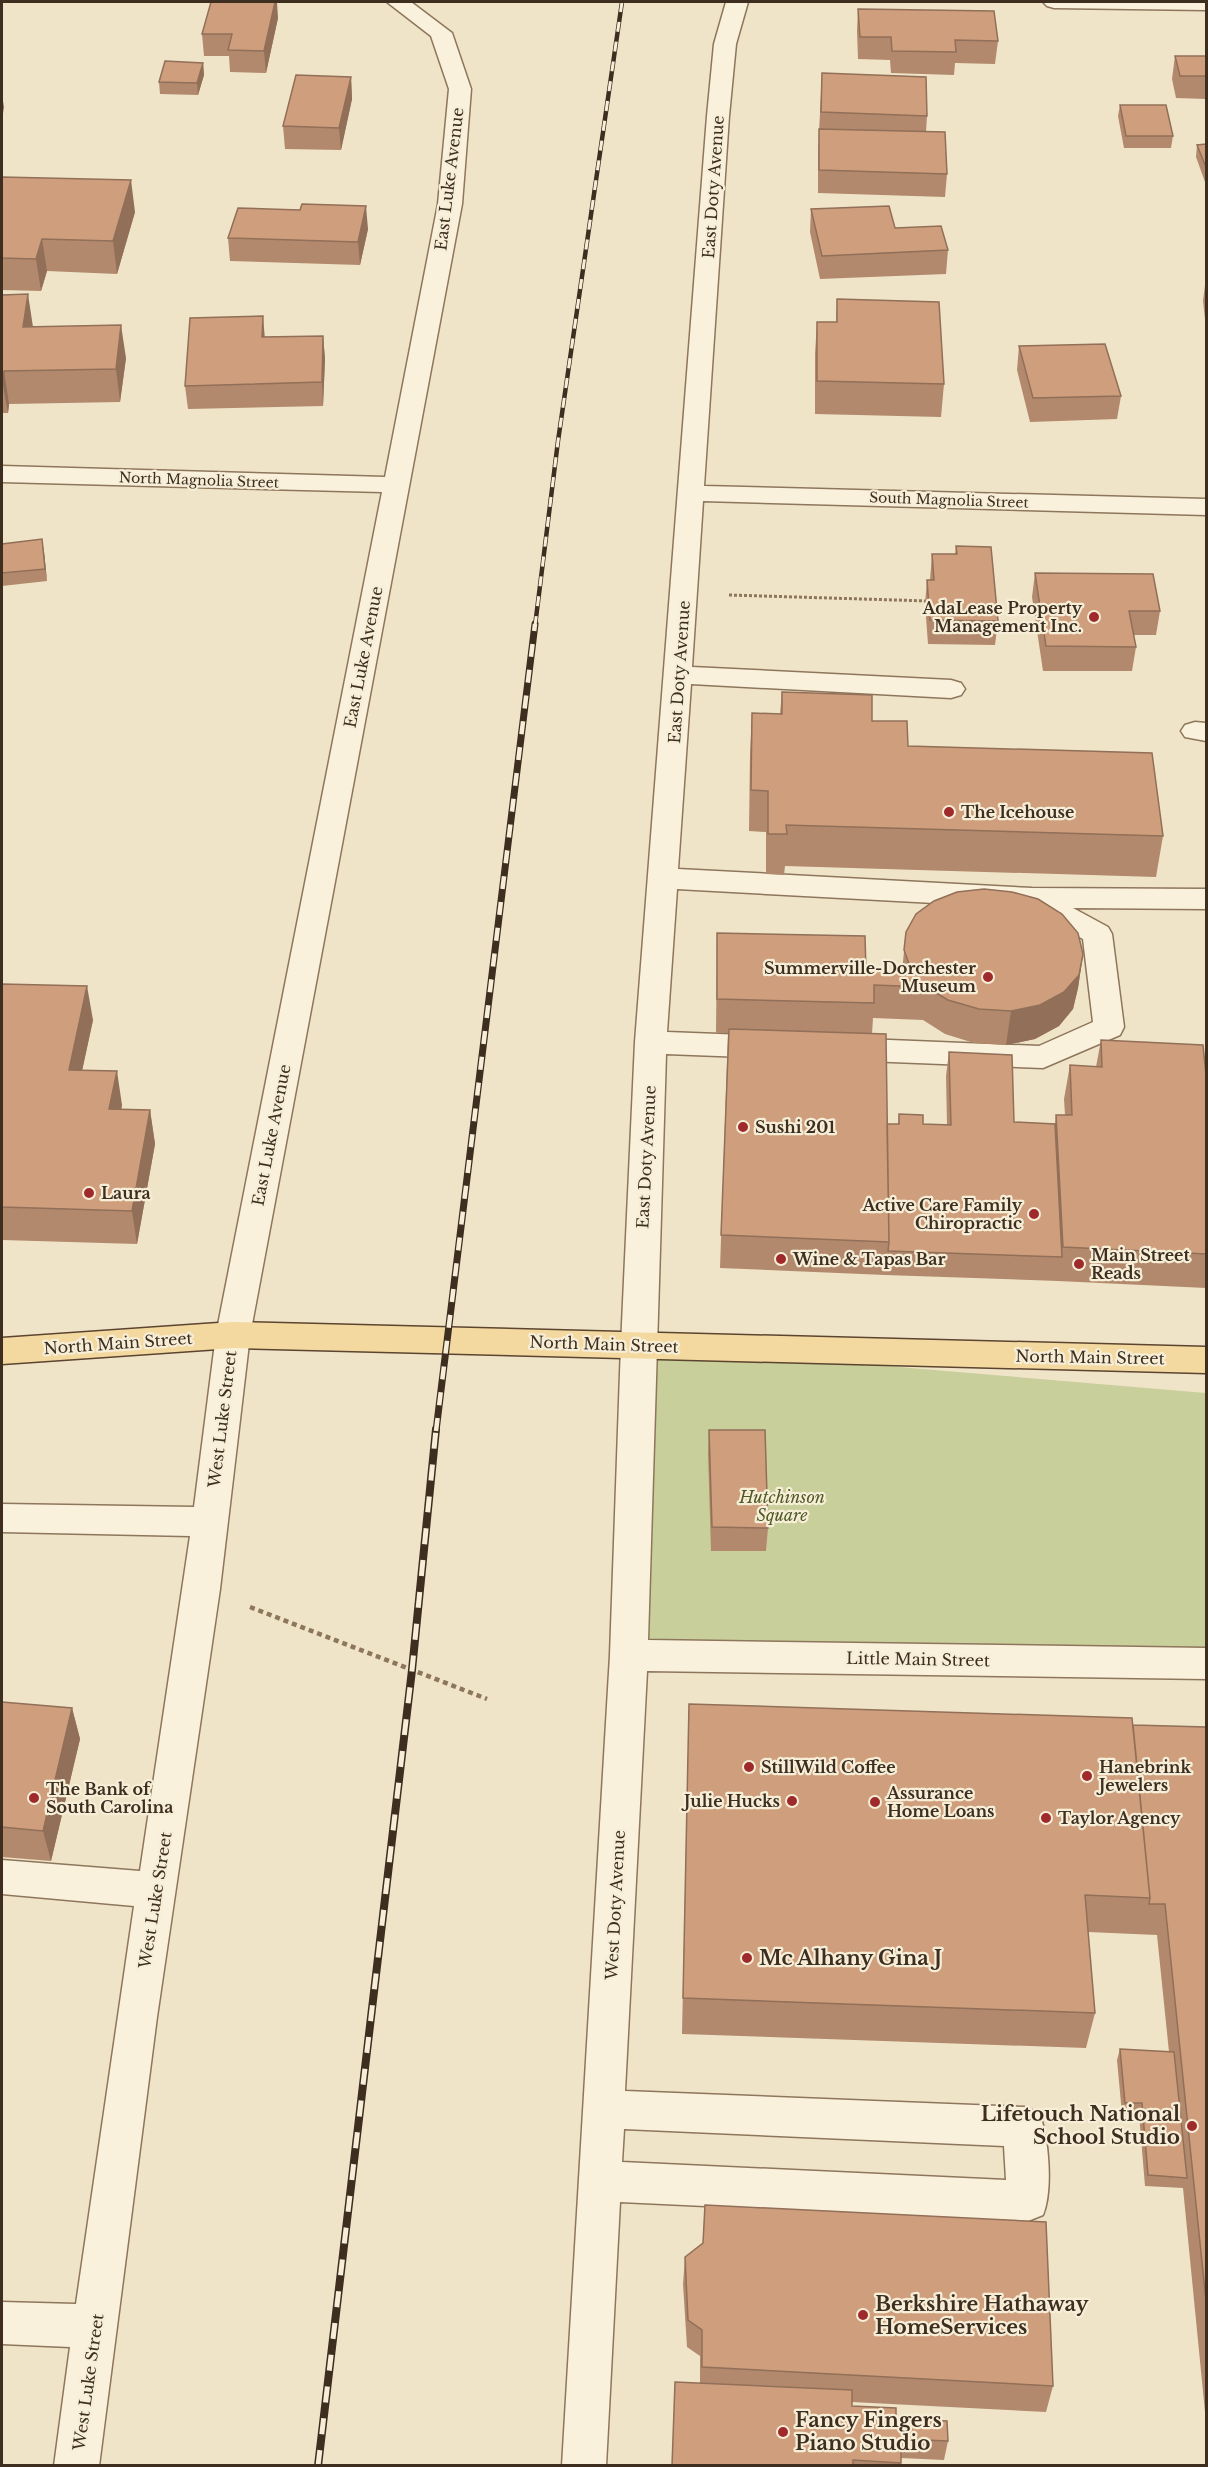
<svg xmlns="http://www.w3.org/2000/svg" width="1208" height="2467" viewBox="0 0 1208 2467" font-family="'Libre Baskerville',serif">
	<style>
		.green { fill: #c9cf9b }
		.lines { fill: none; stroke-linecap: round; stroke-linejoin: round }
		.minor-casing { stroke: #8d765c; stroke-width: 3 }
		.major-casing { stroke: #5b4430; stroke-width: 3 }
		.path-far1 { stroke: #8d765c; stroke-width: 3; stroke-dasharray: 3 2; stroke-linecap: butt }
		.path { stroke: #8d765c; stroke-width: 4.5; stroke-dasharray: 5 4; stroke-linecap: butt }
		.minor { fill: #faf1dc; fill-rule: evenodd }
		.major { fill: #f3d9a0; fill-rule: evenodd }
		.rail-far2-casing { stroke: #3d2e20; stroke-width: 4.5 }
		.rail-far1-casing { stroke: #3d2e20; stroke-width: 7 }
		.rail-casing { stroke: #3d2e20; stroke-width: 8 }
		.rail-far2 { stroke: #f7eed8; stroke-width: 3; stroke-dasharray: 10; stroke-linecap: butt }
		.rail-far1 { stroke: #f7eed8; stroke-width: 4.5; stroke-dasharray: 13; stroke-linecap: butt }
		.rail { stroke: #f7eed8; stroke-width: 5; stroke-dasharray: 16; stroke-linecap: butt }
		.wall { fill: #b2896c }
		.shaded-wall { fill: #916f58 }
		.building { fill: #cf9f7d; stroke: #916f58; stroke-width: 1.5 }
		.poi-dot { fill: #9e2a2b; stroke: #f7eed8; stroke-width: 2 }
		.labels { text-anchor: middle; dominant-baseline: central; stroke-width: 4.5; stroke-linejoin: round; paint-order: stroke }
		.far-street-label { font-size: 14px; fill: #3d2e20; stroke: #f7eed8 }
		.street-label { font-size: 16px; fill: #3d2e20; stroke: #f7eed8 }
		.poi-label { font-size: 16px; font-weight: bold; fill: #3d2e20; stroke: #f7eed8; text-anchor: start }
		.park-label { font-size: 16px; font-style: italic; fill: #4d5a26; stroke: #f7eed8 }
		.near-poi-label { font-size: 20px; font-weight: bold; fill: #3d2e20; stroke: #f7eed8; text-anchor: start }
	</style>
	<rect width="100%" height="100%" fill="#f0e4c8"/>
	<path class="green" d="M638,1345L1206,1393V1655H629Z"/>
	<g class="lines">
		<defs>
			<path id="minor" d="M387,2H411L452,33L471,89L462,204L250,1335L220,1589L157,2017L99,2466H54L70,2347L2,2344V2302L76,2304L134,1906L2,1894V1860L140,1871L190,1536L2,1532V1504L194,1507L216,1335L382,492L2,482V466L385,477L438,204L449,89L431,36Z
				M726,2H748L736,44L729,116L704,486L1206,499V515L703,501L692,667L951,680L961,683L965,689L961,695L951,698L691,684L678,869L1032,888L1206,889V909L1073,908L1108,927L1112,934L1124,1027L1120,1035L1043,1068L841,1060L830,1057L825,1049L830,1041L841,1038L1039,1046L1093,1022L1083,939L1025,908L677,889L667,1032L771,1036L782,1039L787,1047L782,1055L771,1058L666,1054L648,1640L1206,1648V1679L647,1671L625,2091L1024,2107L1039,2113C1049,2137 1053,2191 1043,2215L1028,2221L620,2202L606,2466H562L610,1655L621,1345L635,1042L707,116L714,44ZM624,2129L1004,2146L1006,2180L622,2162Z
				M1043,2H1206V10L1054,8L1047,6Z
				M1195,722L1206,723V741L1185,737L1181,731L1185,725Z"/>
			<path id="major" d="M233,1322L1206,1347V1373L233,1348L2,1364V1338Z"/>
		</defs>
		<use href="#minor" class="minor-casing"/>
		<use href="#major" class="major-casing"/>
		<path class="path-far1" d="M729,595L928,601"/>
		<path class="path" d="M250,1607L487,1699"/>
		<use href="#minor" class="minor"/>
		<use href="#major" class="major"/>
		<defs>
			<path id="rail-far2" d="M535,626L558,441L622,2"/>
			<path id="rail-far1" d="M436,1431L535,624"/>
			<path id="rail" d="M318,2466L412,1670L436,1429"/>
		</defs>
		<use href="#rail-far2" class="rail-far2-casing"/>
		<use href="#rail-far1" class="rail-far1-casing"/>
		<use href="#rail" class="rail-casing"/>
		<use href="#rail-far2" class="rail-far2"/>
		<use href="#rail-far1" class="rail-far1"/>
		<use href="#rail" class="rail"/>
	</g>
	<path class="wall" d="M858,9L998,41L995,64L955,63L954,75L891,73L890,60L858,59L857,31Z
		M278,18L266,73L230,72L229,56H204L202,34Z
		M1175,56H1206V99L1176,98L1172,79Z
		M203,63L204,75L198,95L160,94L159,82Z
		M822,73L927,116L926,132L947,174L945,197L818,193V152Z
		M351,77L352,99L341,150L285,149L283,126Z
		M1120,105L1173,136L1171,148H1124L1118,116Z
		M1206,144V182H1205L1196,157L1197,145Z
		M2,177L135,212L117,274L47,271L41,291L2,290Z
		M811,209L895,228L948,250L946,274L820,279L810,232Z
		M368,229L360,265L230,261L228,238Z
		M1206,277V328L1203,301Z
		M2,295L33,327L126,358L120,402L9,404L8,413H2Z
		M837,299L944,384L941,417L815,414V354L817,322H836Z
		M323,336L325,359L323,406L188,409L185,386L265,337Z
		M1019,346L1121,396L1117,419L1030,422L1017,370Z
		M2,544L44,552L47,581L2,586Z
		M956,546L998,621L995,645L928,644L925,604L927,580H930L932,554H955Z
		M1035,573L1160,611L1156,635H1134L1136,647L1132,671H1043L1032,597Z
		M782,692L872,721L908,746L1163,836L1156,877L785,866L784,875L766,874V832L749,831L750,754L752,713L780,714Z
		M906,932L1083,954L1078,988L1073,1009L1059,1026L1035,1039L1006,1045L974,1043L945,1034L923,1020L873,1018L872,1034L887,1124H898L899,1114L923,1124L947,1125L946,1076L949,1052L1014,1122L1055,1124L1056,1115H1065L1064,1099L1070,1065L1096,1067L1101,1040L1206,1075V1288L1058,1281L885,1275L720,1268L728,1033H716L717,933L866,971L897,972L902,971Z
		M2,984L93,1020L82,1070L122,1105L121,1110H150L155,1144L137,1244L2,1240Z
		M709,1430L768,1528L766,1551H711L708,1453Z
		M2,1702L72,1708L80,1739L51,1861L2,1857Z
		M689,1704L1133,1725L1206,1727V2422L1183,2188L1145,2186L1139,2114H1122L1117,2060L1120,2049L1169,2052L1157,1935L1088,1932L1095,2013L1086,2048L682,2034Z
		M705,2205L1053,2386L1046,2412L852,2402V2406L896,2419L948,2441L944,2460L901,2458V2466H672L700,2383V2356L687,2347L683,2284L685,2257L703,2243Z"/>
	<path class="shaded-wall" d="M275,2H277L278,18L266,73L264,51Z
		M203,63L204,75L198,95L197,83Z
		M351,77L352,99L341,150L339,128Z
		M2,95L4,107L2,120Z
		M131,180L135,212L117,274L113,241Z
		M366,206L368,229L360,265L358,242Z
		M42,239L47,271L41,291L36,259Z
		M28,294L33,327H23Z
		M263,316L265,340L262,337Z
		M121,325L126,358L120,402L116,369Z
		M323,336L325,359L323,406L322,382Z
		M4,371L9,404L8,413L2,380Z
		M42,539L44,552L47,581L45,569Z
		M1083,954L1078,988L1073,1009L1059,1026L1035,1039L1006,1045L1011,1011Z
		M87,986L93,1020L75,1104L69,1070Z
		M117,1071L122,1105L115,1143L109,1109Z
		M150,1110L155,1144L137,1244L132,1211Z
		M72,1708L80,1739L51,1861L43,1831Z"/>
	<path class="building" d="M211,2H275L264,51L228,50L232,34H202Z
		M858,9L994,11L998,41L955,40L956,52L892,51L891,37H860Z
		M1175,56H1206V76H1180Z
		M165,61L203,63L197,83L159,82Z
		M822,73L926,77L927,116L821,112Z
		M296,75L351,77L339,128L283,126Z
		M1120,105H1166L1173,136H1126Z
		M819,129L945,132L947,174L819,170Z
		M1206,144V167L1197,145Z
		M2,177L131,180L113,241L42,239L36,259L2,258Z
		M302,204L366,206L358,242L228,238L238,208L300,210Z
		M889,206L895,228L941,226L948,250L822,256L811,209Z
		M28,294L23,327L121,325L116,369L4,371L2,380V295Z
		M837,299L939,302L944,384L817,381V322H837Z
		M263,316L262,337L323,336L322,382L185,386L190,318Z
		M1105,344L1121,396L1033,398L1019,346Z
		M42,539L45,569L2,573V544Z
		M956,546L991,547L998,621L930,620L927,580H934L932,554H957Z
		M1035,573L1153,574L1160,611H1129L1136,647L1046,646Z
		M782,692L872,695V721H907L908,746L1152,753L1163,836L786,825L787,834H768V791L751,790L752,713L782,714Z
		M984,889L1012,892L1038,899L1062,914L1078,933L1083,954L1079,975L1064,992L1040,1005L1011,1011L979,1009L948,1000L926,987L874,985V1003L717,999V933L865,936L866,971L897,972L911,969L904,950L906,932L916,914L934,901L957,892Z
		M2,984L87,986L69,1070L117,1071L109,1109L150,1110L132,1211L2,1207Z
		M729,1029L886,1034L889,1242L721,1235Z
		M1101,1040L1203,1045L1206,1075V1254L1063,1247L1056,1115H1072L1070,1065L1102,1067Z
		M949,1052L1012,1055L1014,1122L1055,1124L1062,1257L888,1251L889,1242L887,1124H899V1114L923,1115V1124L951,1125Z
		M709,1430H765L768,1528L712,1527Z
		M2,1702L72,1708L43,1831L2,1827Z
		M689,1704L1132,1718L1150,1898L1085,1895L1095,2013L683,1998Z
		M1133,1725L1206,1727V2301L1165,1904H1149L1150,1898Z
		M1120,2049L1174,2052L1187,2178L1148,2175L1142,2103H1125Z
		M705,2205L1046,2222L1053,2386L702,2367V2330L688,2320L685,2257L703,2243Z
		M675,2382L852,2390V2406L896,2408V2419L947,2421L948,2441L901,2439V2463L853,2460V2466H672Z"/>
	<g class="poi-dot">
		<circle cx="1094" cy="617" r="6"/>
		<circle cx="949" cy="812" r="6"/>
		<circle cx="988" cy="977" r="6"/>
		<circle cx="743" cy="1127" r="6"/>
		<circle cx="89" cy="1193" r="6"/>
		<circle cx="1034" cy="1214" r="6"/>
		<circle cx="781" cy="1259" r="6"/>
		<circle cx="1079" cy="1264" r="6"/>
		<circle cx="749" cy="1767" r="6"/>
		<circle cx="1087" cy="1776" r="6"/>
		<circle cx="34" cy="1798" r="6"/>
		<circle cx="792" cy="1801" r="6"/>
		<circle cx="875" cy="1802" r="6"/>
		<circle cx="1046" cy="1818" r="6"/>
		<circle cx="747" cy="1958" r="6"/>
		<circle cx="1192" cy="2126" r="6"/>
		<circle cx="863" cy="2315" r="6"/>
		<circle cx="783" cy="2432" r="6"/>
	</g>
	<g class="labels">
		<g class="far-street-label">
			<text transform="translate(199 480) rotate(2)">North Magnolia Street</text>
			<text transform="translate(949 500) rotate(2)">South Magnolia Street</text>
		</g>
		<g class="street-label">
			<text transform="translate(449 179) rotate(-83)">East Luke Avenue</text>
			<text transform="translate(713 187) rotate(-86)">East Doty Avenue</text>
			<text transform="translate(363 657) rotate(-79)">East Luke Avenue</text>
			<text transform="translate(679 672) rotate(-86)">East Doty Avenue</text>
			<text transform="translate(271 1135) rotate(-79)">East Luke Avenue</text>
			<text transform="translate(646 1157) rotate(-87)">East Doty Avenue</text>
			<text transform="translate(118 1343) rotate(-4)">North Main Street</text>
			<text transform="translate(604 1344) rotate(2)">North Main Street</text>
			<text transform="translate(1090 1357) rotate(1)">North Main Street</text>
			<text transform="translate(222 1419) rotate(-83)">West Luke Street</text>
			<text transform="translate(918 1659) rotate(1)">Little Main Street</text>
			<text transform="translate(155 1900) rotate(-81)">West Luke Street</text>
			<text transform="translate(615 1905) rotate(-87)">West Doty Avenue</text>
			<text transform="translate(88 2382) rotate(-82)">West Luke Street</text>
		</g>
		<g class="poi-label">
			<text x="1082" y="608" text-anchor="end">AdaLease Property<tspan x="1082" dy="18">Management Inc.</tspan></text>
			<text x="961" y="812">The Icehouse</text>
			<text x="976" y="968" text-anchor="end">Summerville-Dorchester<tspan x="976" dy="18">Museum</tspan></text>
			<text x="755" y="1127">Sushi 201</text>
			<text x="101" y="1193">Laura</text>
			<text x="1022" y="1205" text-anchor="end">Active Care Family<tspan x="1022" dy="18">Chiropractic</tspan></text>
			<text x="1091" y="1255">Main Street<tspan x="1091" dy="18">Reads</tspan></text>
			<text x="793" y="1259">Wine &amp; Tapas Bar</text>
			<text x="761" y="1767">StillWild Coffee</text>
			<text x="1099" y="1767">Hanebrink<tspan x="1099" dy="18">Jewelers</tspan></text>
			<text x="46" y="1789">The Bank of<tspan x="46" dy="18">South Carolina</tspan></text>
			<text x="887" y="1793">Assurance<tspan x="887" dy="18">Home Loans</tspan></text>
			<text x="780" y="1801" text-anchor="end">Julie Hucks</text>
			<text x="1058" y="1818">Taylor Agency</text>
		</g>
		<g class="park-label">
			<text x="782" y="1497">Hutchinson<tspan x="782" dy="18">Square</tspan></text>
		</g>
		<g class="near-poi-label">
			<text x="759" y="1958">Mc Alhany Gina J</text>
			<text x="1180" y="2114" text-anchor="end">Lifetouch National<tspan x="1180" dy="23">School Studio</tspan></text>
			<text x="875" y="2304">Berkshire Hathaway<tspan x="875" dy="23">HomeServices</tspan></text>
			<text x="795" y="2420">Fancy Fingers<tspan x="795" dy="23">Piano Studio</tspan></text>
		</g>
	</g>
	<rect width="1208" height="2467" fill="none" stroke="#3d2e20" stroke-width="6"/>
</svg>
